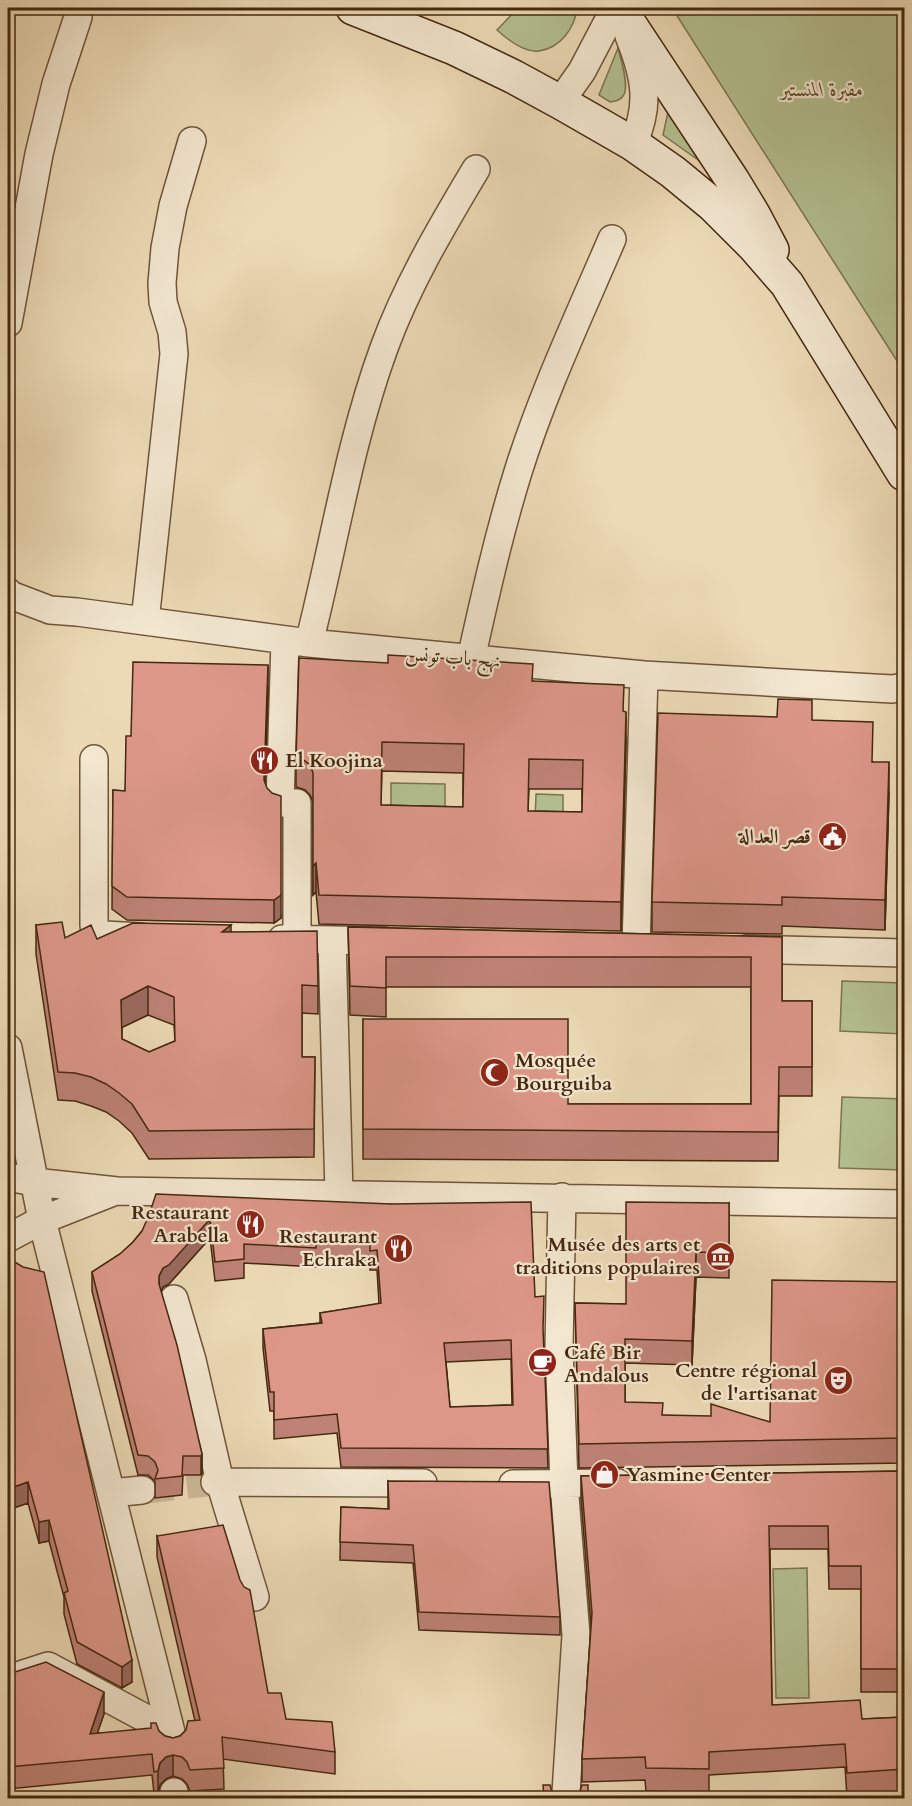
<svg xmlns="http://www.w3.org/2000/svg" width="912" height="1806" viewBox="0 0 912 1806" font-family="Cardo,Amiri,serif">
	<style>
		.green { fill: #b4c091; stroke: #7c7450; stroke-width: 1.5 }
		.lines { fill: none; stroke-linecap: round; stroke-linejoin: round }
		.street-tunnel { stroke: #cbb695; stroke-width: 27; stroke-dasharray: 27 14; stroke-linecap: butt }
		.street-casing { stroke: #6f5439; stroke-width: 30 }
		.secondary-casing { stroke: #45280f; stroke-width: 36 }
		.street { stroke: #f3e7d0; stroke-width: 27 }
		.secondary { stroke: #f3e7d0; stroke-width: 33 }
		.wall { fill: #be8276; stroke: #45280f; stroke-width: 1.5; fill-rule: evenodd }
		.shaded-wall { fill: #9b6a60; stroke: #45280f; stroke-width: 1.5 }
		.building { fill: #dd9789; stroke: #45280f; stroke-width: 1.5; fill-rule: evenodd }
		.labels { text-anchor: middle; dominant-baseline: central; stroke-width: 4.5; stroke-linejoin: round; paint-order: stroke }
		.park-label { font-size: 20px; font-style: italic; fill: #5b4629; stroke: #f3e7d0 }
		.street-label { font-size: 20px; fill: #45280f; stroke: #f3e7d0 }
		.poi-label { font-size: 20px; font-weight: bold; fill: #45280f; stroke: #f3e7d0; text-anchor: end }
	</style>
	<rect width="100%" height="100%" fill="#ecdab6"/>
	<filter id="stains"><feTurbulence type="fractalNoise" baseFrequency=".00333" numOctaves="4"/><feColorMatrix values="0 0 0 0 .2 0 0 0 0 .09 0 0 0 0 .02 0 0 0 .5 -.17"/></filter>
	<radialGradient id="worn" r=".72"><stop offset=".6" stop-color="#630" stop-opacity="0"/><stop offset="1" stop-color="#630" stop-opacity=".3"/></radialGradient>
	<path class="green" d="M518,8H577C575,27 561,48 539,51C524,53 508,40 497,30Z
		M672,8H904V372Z
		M618,48C621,59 630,88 623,96C620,101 615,101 610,102L599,95Z
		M668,112L701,162L663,135Z
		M391,783L445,784V820L391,819Z
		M536,794L563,795V823L535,822Z
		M842,981L904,983V1034L840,1031Z
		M842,1097L904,1099V1170L839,1168Z
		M807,1568L809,1698H776L773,1569Z"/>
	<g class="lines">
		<path class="street-tunnel" d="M146,1490L215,1482"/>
		<defs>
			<path id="street" d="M629,36C645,76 651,104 633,144
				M560,102L582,71L615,8
				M8,323L39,154L56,84L78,17
				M8,592V594L50,610L77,612L309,643L644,675L892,689L904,687
				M145,621L174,354L172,332L163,302L162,283L165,248L173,206L192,141
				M285,641L280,803H297V939
				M309,643C334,545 349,444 384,348C407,285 442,226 476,169
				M471,659C485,596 499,533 518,472C543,392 579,316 612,239
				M94,759V926L100,934L105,935L141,937
				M282,939L384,941
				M332,940L339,1193
				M636,947L644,675
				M747,949L904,953
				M8,1048L42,1220L171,1732L172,1744
				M8,1177L34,1182L117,1191L904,1204
				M562,1197L559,1347L564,1484L576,1635L566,1793
				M8,1238L42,1220L113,1192
				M174,1299L192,1360L220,1482L255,1597
				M215,1482L423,1483
				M513,1484L618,1483
				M111,1493L142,1490
				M8,1679L48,1666L171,1732
				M174,1792V1798"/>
			<path id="secondary" d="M353,8L454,48L514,77L560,102L633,144L673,172L713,205L753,245L787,284L904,474
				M619,8L733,181L753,214L772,250"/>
		</defs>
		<use href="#street" class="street-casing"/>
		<use href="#secondary" class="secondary-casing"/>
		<use href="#street" class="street"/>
		<use href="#secondary" class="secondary"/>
	</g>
	<path class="wall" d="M533,681L624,712L626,741L621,931L319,924L316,892L313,895V802L310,795L305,790L296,787V758ZM382,771L463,773V807L381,805ZM529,789H582V812L528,811Z
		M268,688L265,782L281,918L274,923L127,920L112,909L113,790L125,791L131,736Z
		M812,720L873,762L889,792L885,930L782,926V934L652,932V902Z
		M36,925L65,938L97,939L231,932L318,986V1014L302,1013V1057H315L314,1157L149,1159L132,1133L119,1121L106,1112L91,1106L75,1101L58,1100L36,954ZM148,1015L174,1025L175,1041L149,1052L122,1039V1027Z
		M348,927L782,937V1001H812V1096H779L778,1161L363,1159V1019L568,1104H751V987H386V1017L350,1015Z
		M729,1203V1278L696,1277L692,1365L625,1363V1402L663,1415L770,1422L904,1282V1463L579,1468L575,1303L626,1304Z
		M391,1204L535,1297L543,1335L548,1468L341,1467L337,1433L274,1439V1411H270L263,1348V1329L320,1323V1313L379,1304L377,1270H370V1260H316V1267L244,1263V1278L215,1281L210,1238L169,1284L163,1287L161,1291L202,1454V1473L201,1475H183L182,1495L155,1498V1481L148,1475H138L92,1291V1272L120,1254L133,1242L142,1231ZM511,1359L512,1405L450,1407L446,1362Z
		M8,1258L132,1682L122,1688L77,1664L64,1614V1597L49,1541L39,1543L28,1503L8,1510Z
		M904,1471V1692H861V1589H829L828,1549H770L772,1705L862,1719L904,1717V1792L847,1796L845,1767L709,1775V1793L646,1791L645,1780L582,1782V1759L591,1626L581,1499V1476Z
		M388,1481L560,1617V1635L419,1630L413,1563L340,1560L341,1507L388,1509Z
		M157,1536L286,1719L335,1752V1774L223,1759L224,1789L190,1791L187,1784L182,1779L173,1776L166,1779L160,1785L158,1793H154L152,1775L8,1789V1673L104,1714L97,1733L159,1731L165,1736L173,1738L180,1736L195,1721L157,1557Z"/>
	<path class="shaded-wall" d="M268,665V688L264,803V780Z
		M626,712V741L621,931V902Z
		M889,762V792L885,930V900Z
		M316,863V892L313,895V866Z
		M281,895V918L274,923V900Z
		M231,925V954L222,932Z
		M148,986V1015L121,1028V1000Z
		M210,1219V1238L169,1284L163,1287L159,1295V1276L163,1268Z
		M696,1252V1277L692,1365V1341Z
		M202,1454V1473L201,1475V1456Z
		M28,1482V1503L8,1510V1489Z
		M49,1520V1541L39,1543V1522Z
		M132,1660V1682L122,1688V1667Z
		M104,1692V1714L90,1755V1734Z
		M173,1755V1776L166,1779L160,1785L158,1793V1771L160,1763L166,1757Z"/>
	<path class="building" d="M388,655L533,664L532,681L624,685L623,711L626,712L621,902L319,895L316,863L313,866V773L310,765L305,761L296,758L299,658L388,663ZM382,742L464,744L463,807L381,805ZM529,759L583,760L582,812L528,811Z
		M133,662L268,665L264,780L267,788L272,793L281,796V895L274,900L127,897L112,886L113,790L125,791L126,736H131Z
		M778,699L812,700V720L873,722L872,762H889L885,900L782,897V905L652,902L658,713L777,717Z
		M62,922L65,938L91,925L97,939L133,923L231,925L222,932L317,931L318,986L302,985V1057H315L314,1129L149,1131L132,1104L119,1093L106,1084L91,1077L75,1073L58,1072L36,925ZM148,986L174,997L175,1041L149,1052L122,1039L121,1000Z
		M348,927L782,937V1001H812V1067H779L778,1132L363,1129V1019H568V1104H751V957H386V988L350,986Z
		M156,1194L391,1204L531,1202L535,1297L544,1296L543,1328L548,1449L341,1448L337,1414L274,1420V1392H270L263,1329L322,1323L320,1313L381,1303L377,1250L370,1251V1241L316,1240V1248L244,1244V1259L215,1262L210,1219L169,1265L163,1268L159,1276V1284L177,1345L202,1454L201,1456H183L182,1476L155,1479L158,1470L155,1462L148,1456L138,1455L92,1272L120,1254L133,1242L142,1231L149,1215ZM511,1340L513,1405L450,1407L444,1343Z
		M626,1202L729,1203V1253L696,1252L692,1341L625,1339V1402L663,1403L662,1415L711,1416V1404L770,1422L772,1280L904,1282V1438L579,1444L575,1303L626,1304Z
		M8,1258L23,1267L44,1272L132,1660L122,1667L77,1642L64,1593L68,1591L49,1520L39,1522L28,1482L8,1489Z
		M904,1471V1669H861V1566H829L828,1526H769L772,1705L860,1700L862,1719L904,1717V1769L847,1773L845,1744L709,1752V1769L646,1768L645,1757L582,1759L592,1613L581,1476Z
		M388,1481L549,1482L560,1617L419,1612L413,1545L340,1542L341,1507L389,1509Z
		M223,1525L240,1580L244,1587L250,1590L268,1693H281L286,1719L332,1722L335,1752L222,1737L224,1768L190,1770L187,1762L182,1757L173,1755L166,1757L160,1763L158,1771L154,1772L152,1754L8,1767V1673H12L46,1662L104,1692L90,1734L151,1728V1723H156L159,1731L165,1736L173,1738L180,1736L186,1730L188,1721L200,1720L157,1536Z
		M543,1785H550L552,1792L557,1797L560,1798H544Z
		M582,1785H588V1798H573L579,1794Z"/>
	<defs>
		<symbol id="restaurant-disc" viewBox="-11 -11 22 22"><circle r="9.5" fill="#8f2418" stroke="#f3e7d0"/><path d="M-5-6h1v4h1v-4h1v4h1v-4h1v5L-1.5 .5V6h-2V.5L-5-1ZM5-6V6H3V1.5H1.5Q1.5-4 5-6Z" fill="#fff"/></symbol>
		<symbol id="civic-disc" viewBox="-11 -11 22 22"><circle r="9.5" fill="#8f2418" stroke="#f3e7d0"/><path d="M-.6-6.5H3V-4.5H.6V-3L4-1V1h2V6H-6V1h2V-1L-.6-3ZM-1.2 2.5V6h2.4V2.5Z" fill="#fff"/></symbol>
		<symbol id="mosque-disc" viewBox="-11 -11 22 22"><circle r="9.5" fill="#8f2418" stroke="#f3e7d0"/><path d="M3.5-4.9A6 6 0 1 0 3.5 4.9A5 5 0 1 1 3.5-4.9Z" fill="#fff"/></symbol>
		<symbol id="museum-disc" viewBox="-11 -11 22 22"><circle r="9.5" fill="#8f2418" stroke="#f3e7d0"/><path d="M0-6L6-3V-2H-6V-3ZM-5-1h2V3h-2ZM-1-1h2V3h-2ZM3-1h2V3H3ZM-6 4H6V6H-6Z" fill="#fff"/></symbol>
		<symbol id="cafe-disc" viewBox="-11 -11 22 22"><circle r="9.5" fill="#8f2418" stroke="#f3e7d0"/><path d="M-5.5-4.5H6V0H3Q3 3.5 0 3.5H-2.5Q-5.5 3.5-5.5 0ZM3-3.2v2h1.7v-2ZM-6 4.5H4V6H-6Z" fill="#fff"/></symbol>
		<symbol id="theatre-disc" viewBox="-11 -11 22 22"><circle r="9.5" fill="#8f2418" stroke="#f3e7d0"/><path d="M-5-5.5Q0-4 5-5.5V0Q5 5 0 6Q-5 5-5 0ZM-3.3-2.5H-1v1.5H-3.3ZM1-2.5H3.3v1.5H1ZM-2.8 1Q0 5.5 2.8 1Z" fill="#fff"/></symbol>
		<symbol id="shop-disc" viewBox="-11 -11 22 22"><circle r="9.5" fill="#8f2418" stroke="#f3e7d0"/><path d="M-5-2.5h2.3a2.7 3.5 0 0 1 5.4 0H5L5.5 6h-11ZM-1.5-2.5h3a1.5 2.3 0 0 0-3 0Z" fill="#fff"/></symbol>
	</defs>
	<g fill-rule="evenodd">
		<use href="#restaurant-disc" x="248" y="744" width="33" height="33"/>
		<use href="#civic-disc" x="816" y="820" width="33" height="33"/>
		<use href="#mosque-disc" x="478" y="1056" width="33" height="33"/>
		<use href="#restaurant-disc" x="234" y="1208" width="33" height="33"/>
		<use href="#restaurant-disc" x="382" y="1232" width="33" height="33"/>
		<use href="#museum-disc" x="704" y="1240" width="33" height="33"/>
		<use href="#cafe-disc" x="526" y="1346" width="33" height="33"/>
		<use href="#theatre-disc" x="822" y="1364" width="33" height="33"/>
		<use href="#shop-disc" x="588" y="1458" width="33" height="33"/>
	</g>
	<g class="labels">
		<g class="park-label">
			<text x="822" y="89">مقبرة المنستير</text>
		</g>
		<g class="street-label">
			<text transform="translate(453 657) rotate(5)">نهج باب تونس</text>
		</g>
		<g class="poi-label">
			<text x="285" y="760" text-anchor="start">El Koojina</text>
			<text x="811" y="836">قصر العدالة</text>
			<text x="515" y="1060" text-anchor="start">Mosquée<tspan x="515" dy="23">Bourguiba</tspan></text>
			<text x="229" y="1212">Restaurant<tspan x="229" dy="23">Arabella</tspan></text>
			<text x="377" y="1236">Restaurant<tspan x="377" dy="23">Echraka</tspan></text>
			<text x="700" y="1244">Musée des arts et<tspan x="700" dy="23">traditions populaires</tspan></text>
			<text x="564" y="1352" text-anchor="start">Café Bir<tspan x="564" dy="23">Andalous</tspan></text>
			<text x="817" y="1370">Centre régional<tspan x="817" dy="23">de l'artisanat</tspan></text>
			<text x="626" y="1474" text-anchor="start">Yasmine Center</text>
		</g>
	</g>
	<rect width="912" height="1806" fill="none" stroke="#ecdab6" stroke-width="30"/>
	<rect x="9" y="9" width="894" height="1788" fill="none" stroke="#45280f" stroke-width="3"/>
	<rect x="15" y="15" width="882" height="1776" fill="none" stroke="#45280f" stroke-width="1.5"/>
	<rect width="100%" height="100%" filter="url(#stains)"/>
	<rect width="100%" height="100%" fill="url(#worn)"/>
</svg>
